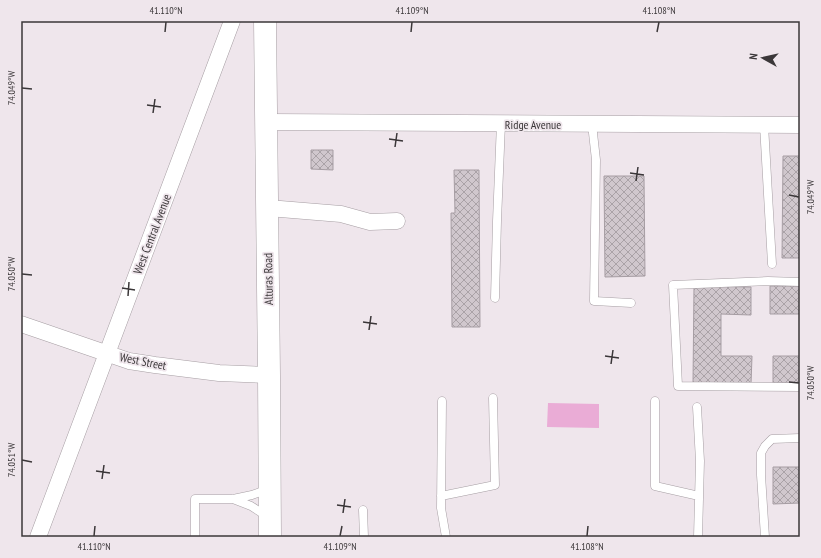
<svg xmlns="http://www.w3.org/2000/svg" width="821" height="558" viewBox="0 0 821 558" font-family="'PT Sans Narrow',sans-serif">
	<style>
		.pitch { fill: #eaacd6 }
		.building { fill: url(#building-cross-hatch); stroke: #a69da3 }
		.lines { fill: none; stroke-linecap: round; stroke-linejoin: round }
		.lane-casing { stroke: #a69ea3; stroke-width: 9 }
		.street-casing { stroke: #a69ea3; stroke-width: 17 }
		.primary-casing { stroke: #a69ea3; stroke-width: 23 }
		.lane { stroke: #fff; stroke-width: 8 }
		.street { stroke: #fff; stroke-width: 16 }
		.primary { stroke: #fff; stroke-width: 22 }
		.ticks { fill: none; stroke: #3b3739; stroke-width: 1.5 }
		.labels { text-anchor: middle; dominant-baseline: central; stroke-width: 3.5; stroke-linejoin: round; paint-order: stroke }
		.street-label { font-size: 12px; fill: #3b3739; stroke: #efe6ec }
		.neatline { fill: none; stroke: #3b3739; stroke-width: 1.5 }
		.ticks-label { font-size: 10px; text-anchor: middle; fill: #3b3739 }
	</style>
	<defs>
		<pattern id="building-cross-hatch" width="8" height="8" patternUnits="userSpaceOnUse"><rect width="8" height="8" fill="#d0c7cd"/><path d="M0 0l8 8M0 8l8-8" fill="none" stroke="#aaa2a7"/></pattern>
	</defs>
	<rect width="100%" height="100%" fill="#efe6ec"/>
	<path class="pitch" d="M548,403L599,404V428L547,427Z"/>
	<path class="building" d="M311,150H333V170L311,169Z
		M783,156H800V258H782Z
		M454,170H479L480,327H452L451,213H455Z
		M604,176H644L645,276L605,277Z
		M694,286L751,287V315L721,314V356H752L751,384L693,383Z
		M770,286H800V314H770Z
		M773,356H800V383H773Z
		M773,467H800V503L773,504Z"/>
	<g class="lines">
		<defs>
			<path id="lane" d="M592,124L596,160L594,301L631,303
				M764,125L772,264
				M800,282L768,281L673,285L678,386L800,387
				M495,298L497,221L501,123
				M442,401L441,508L446,537
				M655,401V486L699,496
				M697,407L700,461L698,537
				M441,496L495,485L493,398
				M233,499L251,506L268,517
				M363,510L364,537
				M195,537V499H233L252,495L269,489
				M765,537L761,475V453L765,446L772,439L800,438"/>
			<path id="street" d="M267,122L800,125
				M268,208L341,214L370,222L397,221
				M21,324L129,361L155,365L219,373L269,375
				M38,537L232,21"/>
			<path id="primary" d="M265,21L269,375L270,537"/>
		</defs>
		<use href="#lane" class="lane-casing"/>
		<use href="#street" class="street-casing"/>
		<use href="#primary" class="primary-casing"/>
		<use href="#lane" class="lane"/>
		<use href="#street" class="street"/>
		<use href="#primary" class="primary"/>
	</g>
	<path class="ticks" d="M165,32L166,22M411,32L412,22M657,32L659,22M22,88L32,89M147,105L161,107M153,113L155,99M389,139L403,141M395,147L397,133M630,173L644,175M636,181L638,167M789,195L799,197M22,274L32,275M122,288L135,290M128,296L129,282M363,322L377,324M369,330L371,316M605,356L619,358M611,364L613,350M789,382L799,383M22,460L32,462M96,471L110,473M102,479L104,465M337,505L351,507M343,513L345,499M94,536L95,526M340,536L342,526M587,536L588,526"/>
	<g class="labels">
		<g class="street-label">
			<text x="533" y="124">Ridge Avenue</text>
			<text transform="translate(152 234) rotate(-69)">West Central Avenue</text>
			<text transform="translate(268 279) rotate(-91)">Alturas Road</text>
			<text transform="translate(143 361) rotate(11)">West Street</text>
		</g>
	</g>
	<rect width="821" height="558" fill="none" stroke="#efe6ec" stroke-width="44"/>
	<g transform="translate(763 58) rotate(278)" stroke="#efe6ec" stroke-width="3" paint-order="stroke">
	<path d="M0-3L7 15L0 10L-7 15Z" fill="#3b3739"/>
	<text y="-6" font-size="11" font-weight="bold" text-anchor="middle" fill="#3b3739">N</text>
	</g>
	<rect x="22" y="22" width="777" height="514" class="neatline"/>
	<g class="ticks-label">
		<text x="166" y="14">41.110°N</text>
		<text x="412" y="14">41.109°N</text>
		<text x="659" y="14">41.108°N</text>
		<text transform="translate(11 88) rotate(-90)" y="4">74.049°W</text>
		<text transform="translate(810 197) rotate(-90)" y="4">74.049°W</text>
		<text transform="translate(11 274) rotate(-90)" y="4">74.050°W</text>
		<text transform="translate(810 383) rotate(-90)" y="4">74.050°W</text>
		<text transform="translate(11 460) rotate(-90)" y="4">74.051°W</text>
		<text x="94" y="550">41.110°N</text>
		<text x="340" y="550">41.109°N</text>
		<text x="587" y="550">41.108°N</text>
	</g>
</svg>
